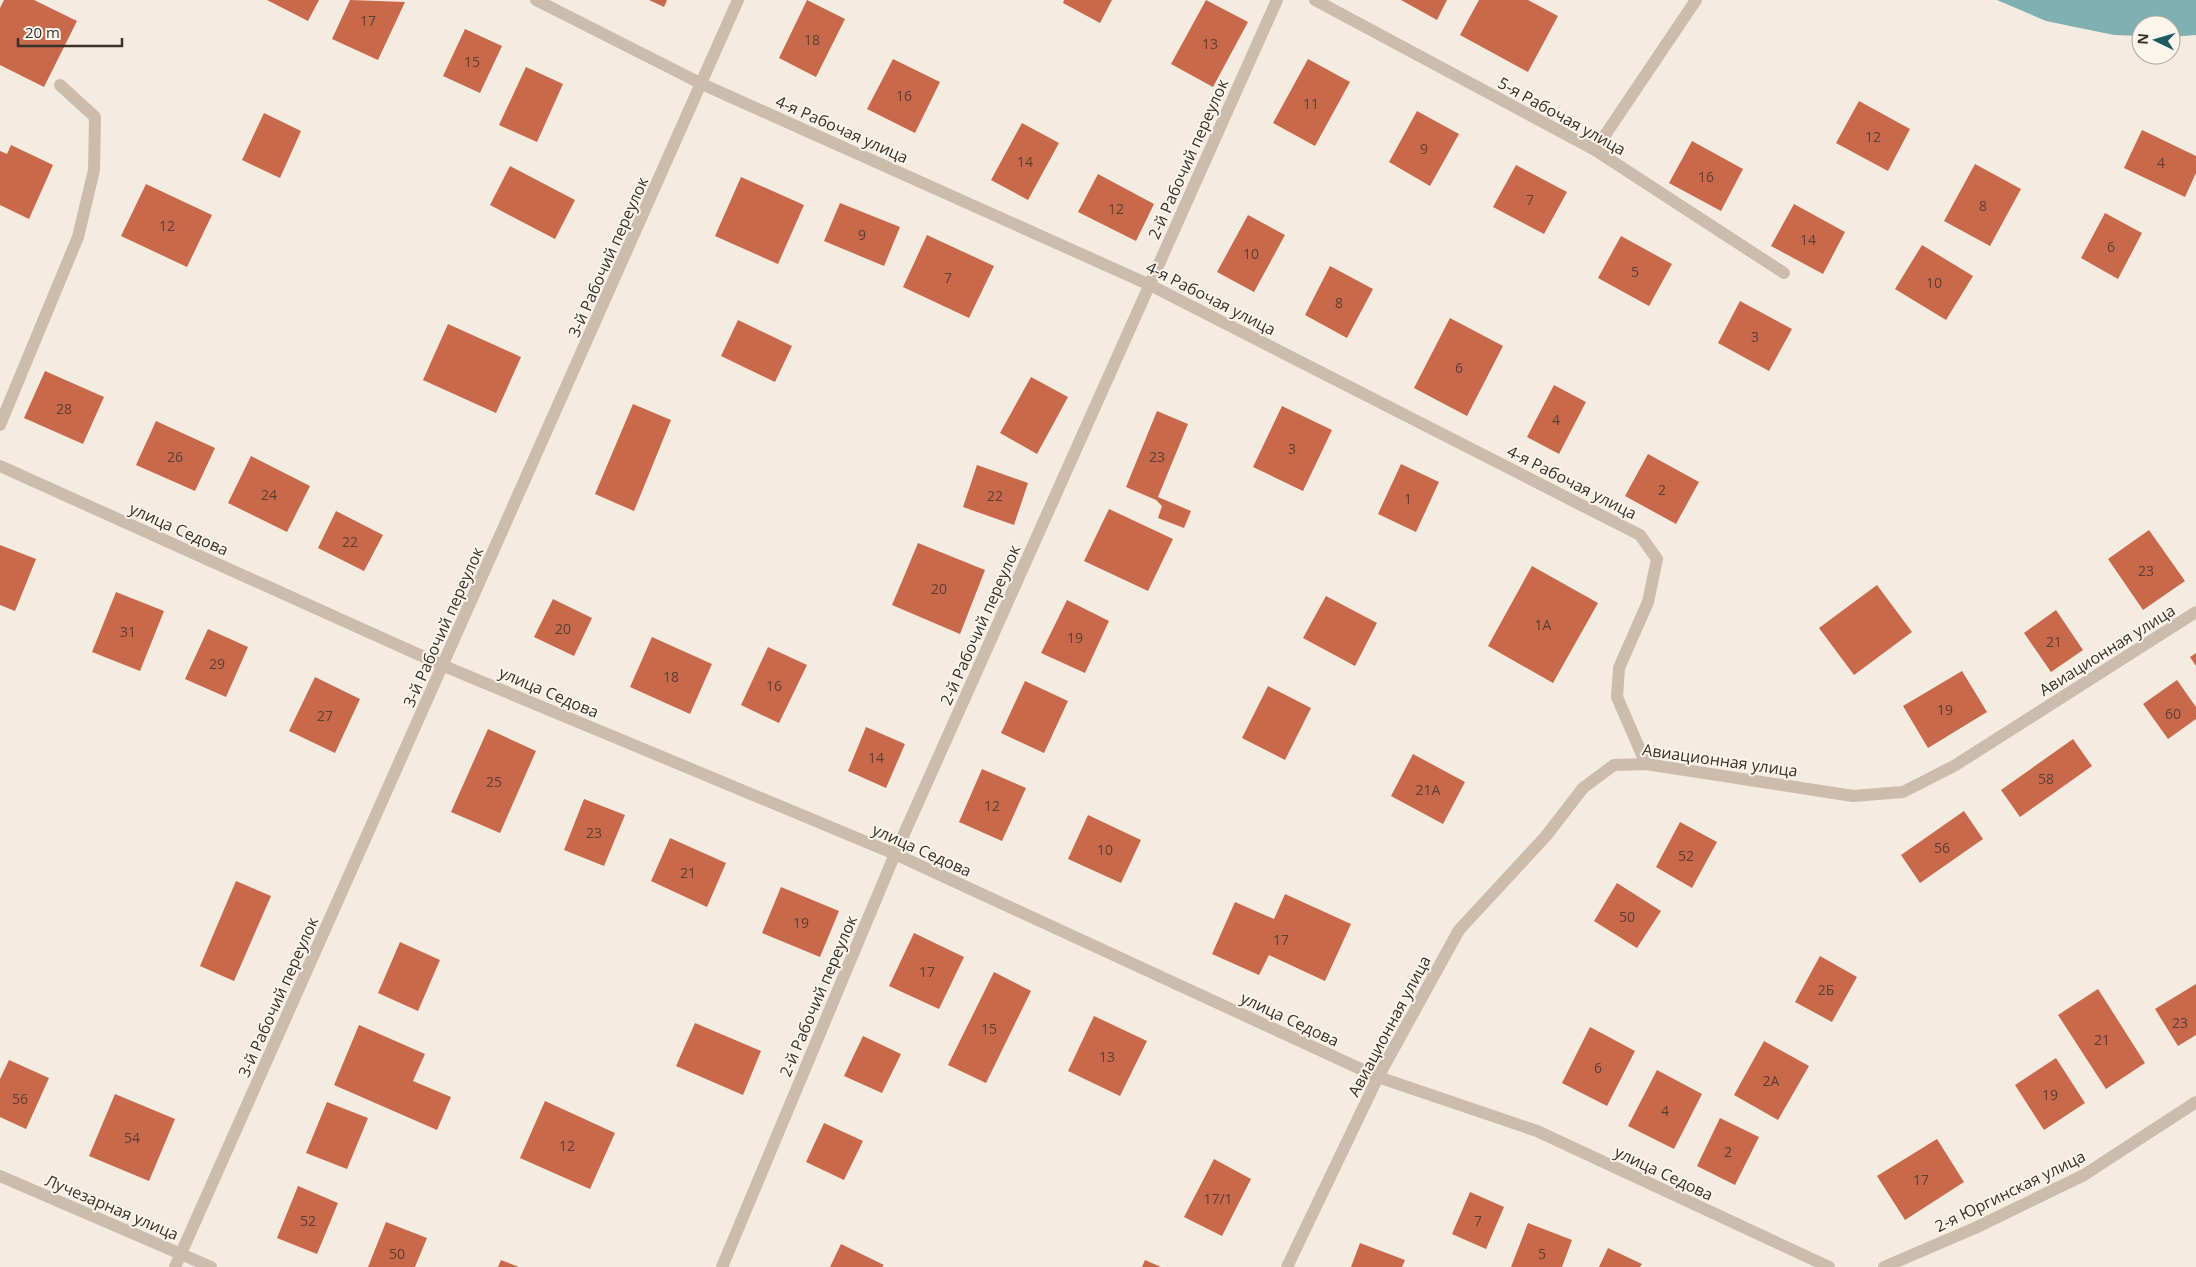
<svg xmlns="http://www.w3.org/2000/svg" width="2196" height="1267" viewBox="0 0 2196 1267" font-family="'Open Sans',sans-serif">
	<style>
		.water { fill: #7fb0b2 }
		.building { fill: #c8694b }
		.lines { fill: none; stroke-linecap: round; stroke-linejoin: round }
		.minor { stroke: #cdbbac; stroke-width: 12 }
		.labels { text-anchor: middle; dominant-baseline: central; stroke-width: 4; stroke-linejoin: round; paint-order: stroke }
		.number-label { font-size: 14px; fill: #5e3e33 }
		.street-label { font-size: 16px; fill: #3b302b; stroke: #fbf5ee }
	</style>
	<rect width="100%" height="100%" fill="#f4ebe1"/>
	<path class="water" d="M1997,0H2196V35L2171,37V25H2141V36L2114,35L2046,21Z"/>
	<path class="building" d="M4,0H34L77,21L44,87L0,65V8Z
		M267,0H319L308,21Z
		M350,0L405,2L378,60L332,39Z
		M649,0H667L664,7Z
		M807,0L845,19L816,77L779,58Z
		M1064,0H1112L1100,23L1063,3Z
		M1206,0L1248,22L1213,87L1171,64Z
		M1401,0H1447L1437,20Z
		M1479,0H1528L1558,16L1528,72L1460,35Z
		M465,29L502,46L480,93L443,76Z
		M893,59L940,82L915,133L867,109Z
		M1308,59L1350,82L1315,146L1273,123Z
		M526,67L563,84L537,142L499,125Z
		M1859,101L1910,129L1888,171L1836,143Z
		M1417,111L1459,134L1430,186L1389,162Z
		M264,113L301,131L280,178L242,160Z
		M1022,123L1059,143L1028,200L991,180Z
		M2142,130L2196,156V173L2185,197L2124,168Z
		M1692,141L1743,169L1721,211L1669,183Z
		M11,145L53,165L29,219L0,205V151L7,154Z
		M1975,164L2021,189L1990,246L1944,221Z
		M1516,165L1567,192L1544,234L1493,207Z
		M510,166L575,200L555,239L490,205Z
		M1098,174L1154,204L1136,241L1078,212Z
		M741,177L804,205L778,264L715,236Z
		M146,184L212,215L187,267L121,236Z
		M840,203L900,227L884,266L824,241Z
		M1794,204L1845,232L1823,274L1771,246Z
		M2105,213L2142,233L2118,279L2081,258Z
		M1248,215L1285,235L1254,292L1217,272Z
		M927,235L994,266L969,318L903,287Z
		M1621,236L1672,264L1649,306L1598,278Z
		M1922,245L1973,276L1946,320L1895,289Z
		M1330,266L1373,289L1347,338L1305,315Z
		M1740,301L1792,329L1769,371L1718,343Z
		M1450,318L1503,346L1467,416L1414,388Z
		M738,320L792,346L775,382L721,356Z
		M448,324L521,357L496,413L423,380Z
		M45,371L104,397L83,444L24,418Z
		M1031,377L1068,397L1037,454L1000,433Z
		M1554,385L1586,402L1559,454L1527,437Z
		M633,404L671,420L634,511L595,494Z
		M1282,406L1332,430L1303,491L1253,467Z
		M1157,411L1188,424L1158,497L1191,511L1184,528L1158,518L1162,506L1156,500L1126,487Z
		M156,421L215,448L195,491L136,465Z
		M1648,454L1699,482L1676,524L1625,496Z
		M251,456L310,486L287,532L228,503Z
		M1401,464L1439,482L1416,532L1378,514Z
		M977,465L1028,483L1014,525L963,507Z
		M1109,509L1173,539L1148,591L1084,561Z
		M336,511L383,535L364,571L318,548Z
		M2149,530L2185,581L2143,610L2108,559Z
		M918,543L985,570L960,634L892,605Z
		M0,545L36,559L15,611L0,605Z
		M1532,566L1598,603L1553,683L1488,646Z
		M1877,585L1912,632L1854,675L1819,628Z
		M116,592L164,611L140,671L92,652Z
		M1326,596L1377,623L1355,666L1303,638Z
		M553,599L592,618L574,656L534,637Z
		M1067,600L1109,621L1085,673L1041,653Z
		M2056,610L2083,650L2051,672L2024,633Z
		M208,629L248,647L226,697L185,679Z
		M652,637L712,664L690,714L630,687Z
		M768,647L807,665L779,723L741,705Z
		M2196,653V666L2190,657Z
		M1962,671L1987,712L1928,748L1903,706Z
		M315,677L360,699L335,753L289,731Z
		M2177,680L2196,707V719L2168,739L2143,704Z
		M1025,681L1068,701L1044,753L1001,733Z
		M1268,686L1311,708L1285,760L1242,738Z
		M866,727L905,744L886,788L848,771Z
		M488,729L536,751L500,833L451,812Z
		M2073,739L2092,766L2020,817L2001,790Z
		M1413,754L1465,782L1443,824L1391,796Z
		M982,769L1026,788L1002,841L959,822Z
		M584,799L625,815L604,866L564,850Z
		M1964,811L1983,839L1920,883L1901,855Z
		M1088,815L1141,840L1121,883L1068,859Z
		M1680,822L1717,842L1692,888L1656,867Z
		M670,838L726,863L707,907L651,881Z
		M236,881L271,896L234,981L200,966Z
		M1617,883L1661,911L1637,948L1594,921Z
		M781,887L839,911L820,957L762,933Z
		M1285,894L1351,924L1325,981L1269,955L1259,975L1212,954L1235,902L1274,919Z
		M914,933L964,957L939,1009L889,986Z
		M400,942L440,960L418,1011L378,993Z
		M1820,956L1857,977L1832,1022L1795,1002Z
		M994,972L1031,991L986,1083L948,1065Z
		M2196,984V1035L2178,1046L2155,1009Z
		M2098,989L2145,1063L2106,1089L2058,1015Z
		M1094,1016L1147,1041L1120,1096L1068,1071Z
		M695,1023L761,1051L743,1095L676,1066Z
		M359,1025L425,1054L413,1081L451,1097L437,1130L334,1085Z
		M1590,1027L1635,1051L1607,1106L1562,1083Z
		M863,1036L901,1054L882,1093L844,1076Z
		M1764,1041L1809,1066L1778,1120L1734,1095Z
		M2056,1058L2085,1103L2044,1130L2015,1085Z
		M9,1060L49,1078L26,1129L0,1117V1079Z
		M1657,1070L1702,1094L1674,1149L1628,1126Z
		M115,1094L175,1119L149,1181L89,1156Z
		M545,1101L615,1133L590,1189L520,1158Z
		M327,1102L368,1118L347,1169L306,1153Z
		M1720,1118L1759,1137L1735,1185L1697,1166Z
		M824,1123L863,1141L844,1180L806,1162Z
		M1937,1139L1964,1182L1905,1220L1877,1176Z
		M1214,1159L1251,1179L1222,1236L1184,1217Z
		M298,1186L338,1203L317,1254L277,1238Z
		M1470,1192L1504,1207L1486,1249L1452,1234Z
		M386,1222L427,1238L415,1267H368Z
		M1528,1223L1572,1240L1562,1267H1511Z
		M1360,1243L1405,1260L1402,1267H1351Z
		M841,1244L884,1265L882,1267H830Z
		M1608,1248L1642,1264L1640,1267H1599Z
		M501,1260L519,1267H498Z
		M1145,1260L1161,1267H1142Z"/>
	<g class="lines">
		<path class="minor" d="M536,0L702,84L1150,285L1640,535L1657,559L1648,602L1619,668L1617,697L1646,764
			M1315,0L1595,150L1784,273
			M1595,150L1696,0
			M0,425L78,237L94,170L95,117L60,85
			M0,466L444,666L895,854L1378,1077L1537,1131L1829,1267
			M0,1176L211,1267
			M175,1267L738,0
			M722,1267L895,854L1277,0
			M1287,1267L1378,1077L1459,930L1546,836L1583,788L1614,765L1646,764L1853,796L1903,792L1954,766L2196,612
			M1884,1267L1975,1228L2084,1175L2196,1102"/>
	</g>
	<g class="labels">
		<g class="number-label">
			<text x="368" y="20">17</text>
			<text x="812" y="39">18</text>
			<text x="1210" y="43">13</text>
			<text x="472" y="61">15</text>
			<text x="904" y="95">16</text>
			<text x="1311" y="103">11</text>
			<text x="1873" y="136">12</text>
			<text x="1424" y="148">9</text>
			<text x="1025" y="161">14</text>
			<text x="2161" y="162">4</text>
			<text x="1706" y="176">16</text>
			<text x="1530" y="199">7</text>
			<text x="1983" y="205">8</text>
			<text x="1116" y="208">12</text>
			<text x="167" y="225">12</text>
			<text x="862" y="234">9</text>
			<text x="1808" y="239">14</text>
			<text x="2111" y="246">6</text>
			<text x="1251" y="253">10</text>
			<text x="1635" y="271">5</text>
			<text x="948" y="277">7</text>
			<text x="1934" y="282">10</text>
			<text x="1339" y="302">8</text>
			<text x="1755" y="336">3</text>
			<text x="1459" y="367">6</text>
			<text x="64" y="408">28</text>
			<text x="1556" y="419">4</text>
			<text x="1292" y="448">3</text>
			<text x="175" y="456">26</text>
			<text x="1157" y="456">23</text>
			<text x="1662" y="489">2</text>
			<text x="269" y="494">24</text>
			<text x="995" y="495">22</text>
			<text x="1408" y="498">1</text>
			<text x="350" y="541">22</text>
			<text x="2146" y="570">23</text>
			<text x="939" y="588">20</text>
			<text x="1543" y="624">1А</text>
			<text x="563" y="628">20</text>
			<text x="128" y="631">31</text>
			<text x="1075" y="637">19</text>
			<text x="2054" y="641">21</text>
			<text x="217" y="663">29</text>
			<text x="671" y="676">18</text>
			<text x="774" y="685">16</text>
			<text x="1945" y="709">19</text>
			<text x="2173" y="713">60</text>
			<text x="325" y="715">27</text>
			<text x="876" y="757">14</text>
			<text x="2046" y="778">58</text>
			<text x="494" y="781">25</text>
			<text x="1428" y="789">21А</text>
			<text x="992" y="805">12</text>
			<text x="594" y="832">23</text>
			<text x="1942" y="847">56</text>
			<text x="1105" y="849">10</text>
			<text x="1686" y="855">52</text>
			<text x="688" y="872">21</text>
			<text x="1627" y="916">50</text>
			<text x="801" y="922">19</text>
			<text x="1281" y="939">17</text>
			<text x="927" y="971">17</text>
			<text x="1826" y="989">2Б</text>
			<text x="2180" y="1022">23</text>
			<text x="989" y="1028">15</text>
			<text x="2102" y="1039">21</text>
			<text x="1107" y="1056">13</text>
			<text x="1598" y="1067">6</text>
			<text x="1771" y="1080">2А</text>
			<text x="2050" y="1094">19</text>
			<text x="20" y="1098">56</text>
			<text x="1665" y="1110">4</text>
			<text x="132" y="1137">54</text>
			<text x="567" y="1145">12</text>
			<text x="1728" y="1151">2</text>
			<text x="1921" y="1179">17</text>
			<text x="1218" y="1198">17/1</text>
			<text x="308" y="1220">52</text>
			<text x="1478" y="1220">7</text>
			<text x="397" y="1253">50</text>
			<text x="1542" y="1253">5</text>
		</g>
		<g class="street-label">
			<text transform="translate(1562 116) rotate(29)">5-я Рабочая улица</text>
			<text transform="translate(842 129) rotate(24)">4-я Рабочая улица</text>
			<text transform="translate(1188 159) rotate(-66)">2-й Рабочий переулок</text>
			<text transform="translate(608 257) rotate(-66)">3-й Рабочий переулок</text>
			<text transform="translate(1211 298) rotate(27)">4-я Рабочая улица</text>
			<text transform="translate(1572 482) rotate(27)">4-я Рабочая улица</text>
			<text transform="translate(179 529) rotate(24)">улица Седова</text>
			<text transform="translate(980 625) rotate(-66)">2-й Рабочий переулок</text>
			<text transform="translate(443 627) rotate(-66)">3-й Рабочий переулок</text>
			<text transform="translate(2107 650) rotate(-32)">Авиационная улица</text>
			<text transform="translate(549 692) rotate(23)">улица Седова</text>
			<text transform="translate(1720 760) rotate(8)">Авиационная улица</text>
			<text transform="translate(922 850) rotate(24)">улица Седова</text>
			<text transform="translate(818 996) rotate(-67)">2-й Рабочий переулок</text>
			<text transform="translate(278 997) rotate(-66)">3-й Рабочий переулок</text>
			<text transform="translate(1290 1019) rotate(25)">улица Седова</text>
			<text transform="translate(1389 1026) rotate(-62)">Авиационная улица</text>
			<text transform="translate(1664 1173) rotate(25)">улица Седова</text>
			<text transform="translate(2010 1191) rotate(-26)">2-я Юргинская улица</text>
			<text transform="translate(112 1207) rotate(23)">Лучезарная улица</text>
		</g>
	</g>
	<g transform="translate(2156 40) rotate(275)"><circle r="24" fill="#fbf5ee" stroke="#aea6a0"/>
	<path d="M0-4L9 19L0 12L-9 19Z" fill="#1f5a5e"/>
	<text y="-8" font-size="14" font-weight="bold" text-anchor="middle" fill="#3b302b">N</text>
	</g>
	<path d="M18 38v8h104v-8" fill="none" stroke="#3b302b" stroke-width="2.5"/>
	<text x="25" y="38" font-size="15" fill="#3b302b" stroke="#fbf5ee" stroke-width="4" paint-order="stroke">20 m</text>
</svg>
